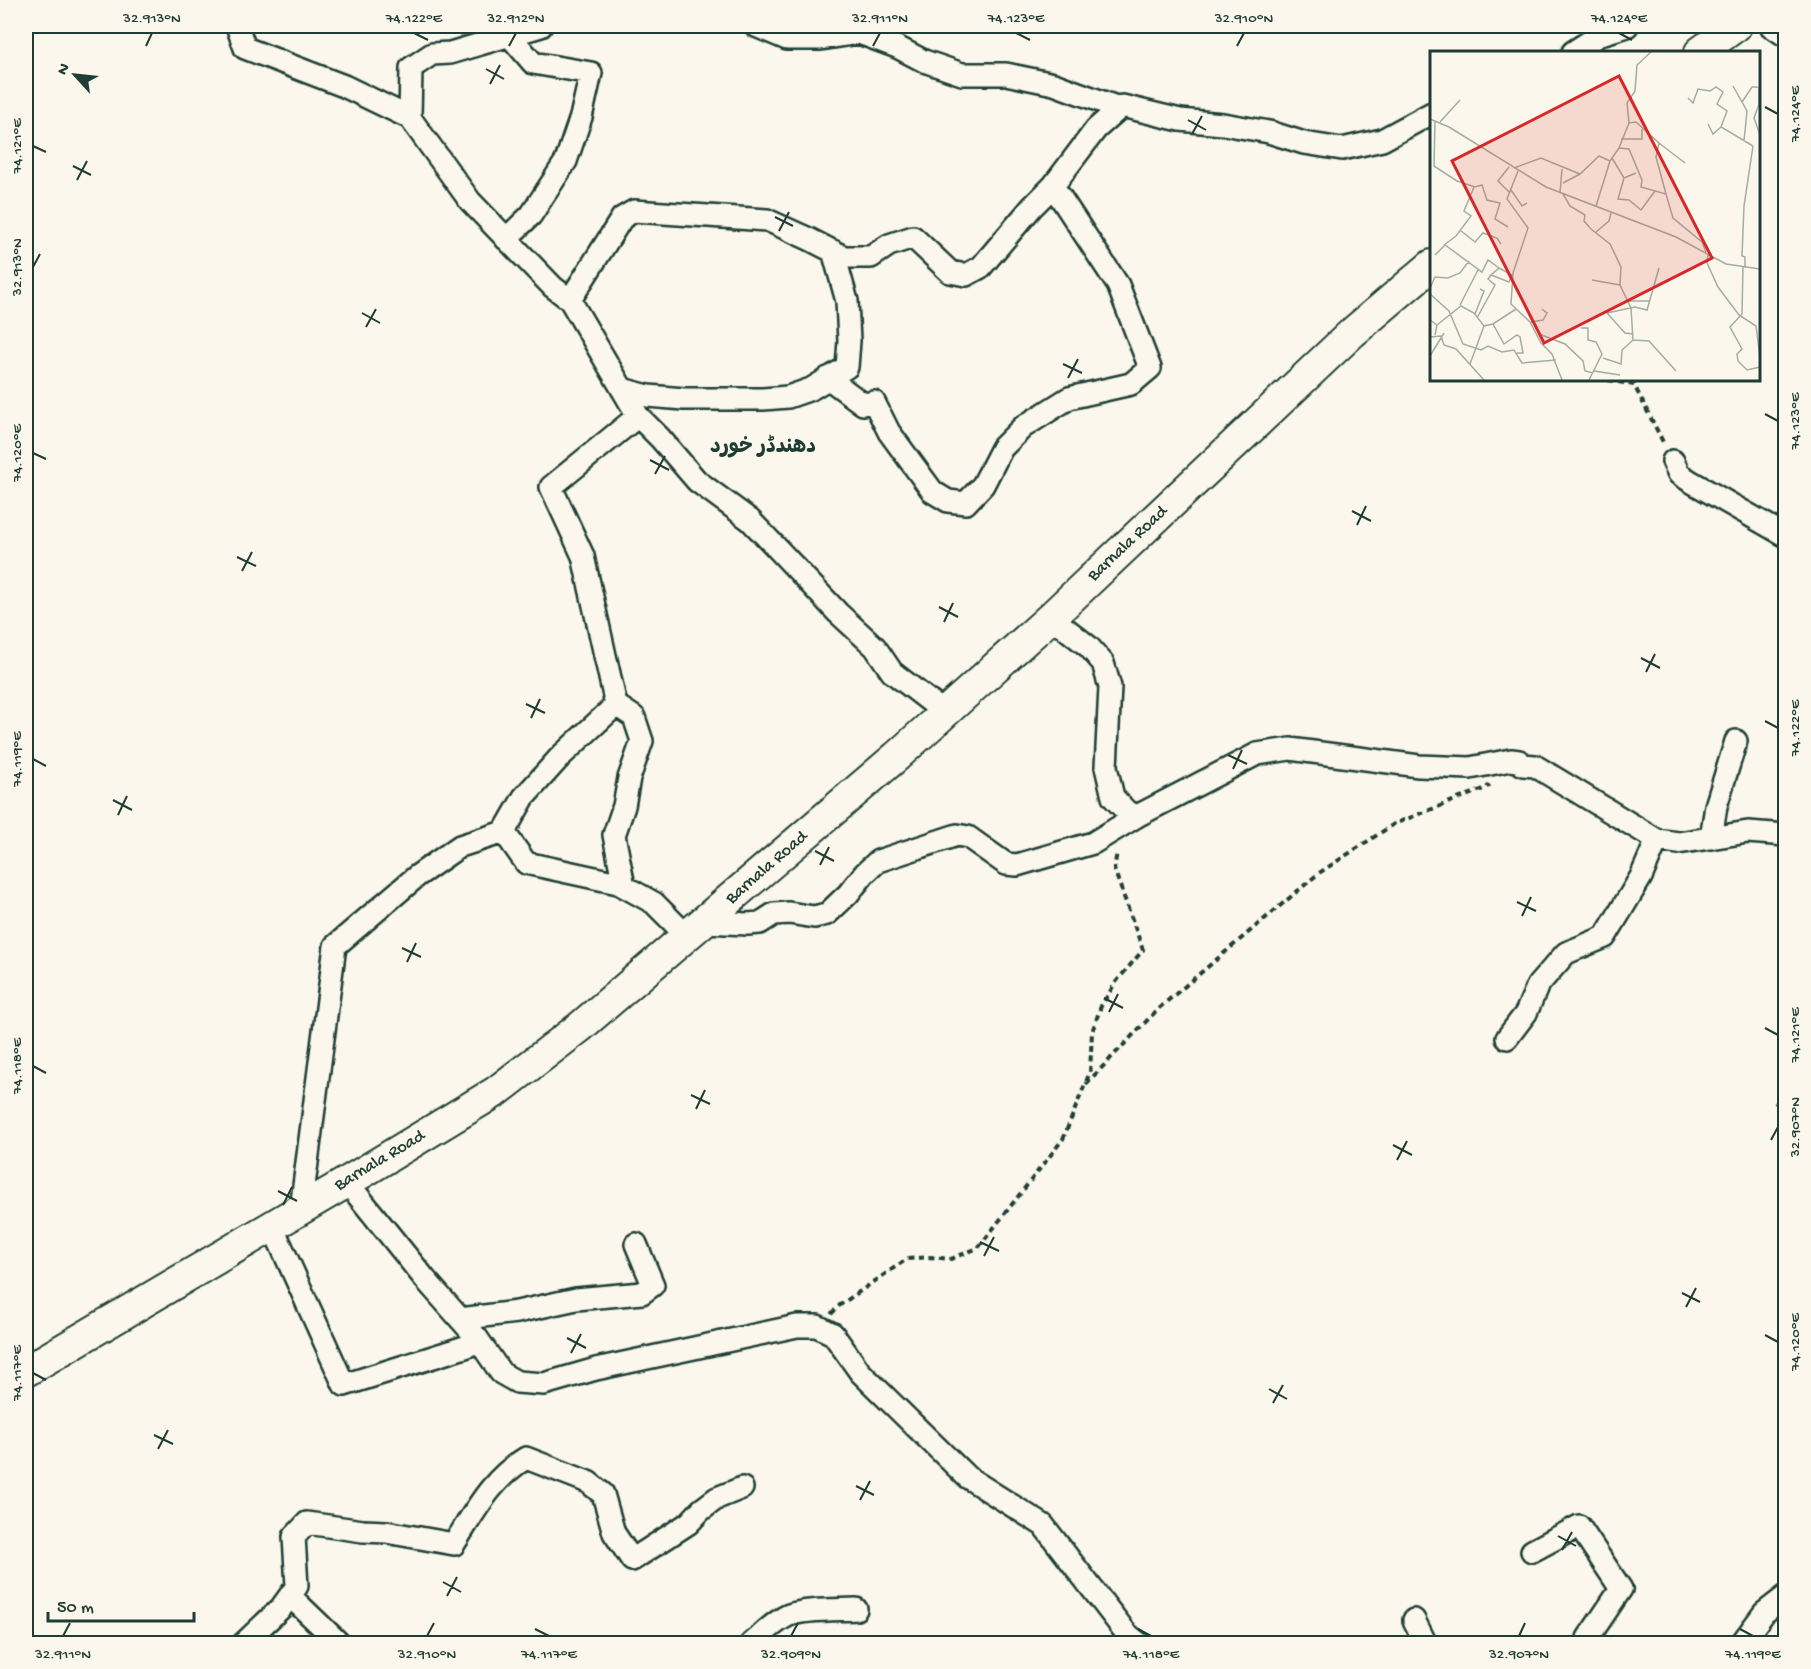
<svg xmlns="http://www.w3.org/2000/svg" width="1811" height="1669" viewBox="0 0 1811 1669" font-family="'Gochi Hand','Playpen Sans Arabic',sans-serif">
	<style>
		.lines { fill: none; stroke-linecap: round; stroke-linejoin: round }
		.street-casing { stroke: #1f3d34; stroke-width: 26 }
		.secondary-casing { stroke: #1f3d34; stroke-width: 34 }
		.path { stroke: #1f3d34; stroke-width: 4; stroke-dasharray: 6 4.5; stroke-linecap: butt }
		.street { stroke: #fbf7ec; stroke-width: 21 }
		.secondary { stroke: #fbf7ec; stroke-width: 30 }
		.ticks { fill: none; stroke: #1f3d34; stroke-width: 2 }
		.labels { text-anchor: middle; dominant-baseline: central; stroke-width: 5; stroke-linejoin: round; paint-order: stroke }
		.street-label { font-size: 18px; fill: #1f3d34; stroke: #fbf7ec }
		.quarter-label { font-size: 21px; font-weight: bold; fill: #1f3d34; stroke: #fbf7ec }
		.inset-road { fill: none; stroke: #a3ada2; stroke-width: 1.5 }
		.view { fill: #d62828; fill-opacity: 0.15; stroke: #d62828; stroke-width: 3 }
		.inset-edge { fill: none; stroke: #1f3d34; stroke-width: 3 }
		.neatline { fill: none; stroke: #1f3d34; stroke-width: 2 }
		.ticks-label { font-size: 15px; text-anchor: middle; fill: #1f3d34 }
	</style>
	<rect width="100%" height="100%" fill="#fbf7ec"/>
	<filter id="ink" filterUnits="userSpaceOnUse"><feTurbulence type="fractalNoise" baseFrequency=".0167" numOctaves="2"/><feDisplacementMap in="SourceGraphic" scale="12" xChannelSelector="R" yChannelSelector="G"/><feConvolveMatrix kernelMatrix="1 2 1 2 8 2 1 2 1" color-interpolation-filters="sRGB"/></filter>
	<g filter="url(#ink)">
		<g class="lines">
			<defs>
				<path id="street" d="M237,26L245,48L344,86L410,118L411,68L432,54L450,53L541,26
					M756,26L787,39H821L859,33L897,47L924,61L962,74H1006L1054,84L1119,108
					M1771,26L1786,36
					M1573,52L1601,34L1627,26
					M410,118L470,201L553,287L570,300
					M506,239L531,215L566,161L581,117L591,73L533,63L510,36
					M828,378L863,404L874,402L889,432L933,492L948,501L966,503L983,485L1002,448L1023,427L1069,398L1131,384L1150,368L1118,285L1053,186
					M622,389L648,396L684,399H763L788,397L811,389L847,367L849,341L847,301L833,251
					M638,416L660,438L697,481L750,520L775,546L838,613L875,647L892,672L945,713
					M1673,461L1679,474L1690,481L1786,536
					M1051,617L1089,647L1103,663L1110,687L1106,767L1113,797L1126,811L1137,816
					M616,705L634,717L642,741L629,778L624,806L614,835L624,886
					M504,832L526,863L618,883L654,903L687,936
					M1711,838L1716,806L1736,741
					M705,922L748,924L760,923L774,914L789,913L814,917L827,914L848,894L865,873L878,861L957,835L968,837L1006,864L1017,865L1093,843L1137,816L1257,754L1290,749L1419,766L1470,768L1511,760L1519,761L1523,765L1535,766L1657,840L1678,843L1748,832L1786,835
					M1507,1038L1526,1013L1538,985L1566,953L1605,937L1641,877L1657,840
					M347,1182L425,1279L477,1338L501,1373L517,1382L544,1384L596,1369L797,1326H817L833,1334L860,1372L967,1477L1043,1525L1127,1634L1140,1644
					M301,1209L335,946L417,876L460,846L504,832L524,797L561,756L616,705L583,556L551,487L638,416L570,300L622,218L634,211L767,220L809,239L844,257H871L889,245L913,237L950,272L966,275L981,267L1032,207L1053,186L1096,129L1122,106L1180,120L1223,124L1269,132L1304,143L1342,149L1382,140L1432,113
					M279,1241L344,1385L468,1346L477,1338
					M460,1319L517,1312L576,1299L642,1293L653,1285L636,1244
					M1532,1551L1579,1526L1621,1589L1588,1638V1644
					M290,1596L340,1644
					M1414,1620L1426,1644
					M243,1644L281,1608L297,1586L294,1537L307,1523L363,1531L386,1532L454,1544C476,1510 491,1479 526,1458L588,1482L603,1494L614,1533L632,1560L689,1523L701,1510L717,1498L742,1488
					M751,1644C763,1634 775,1621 789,1615C805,1609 838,1610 856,1609
					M1741,1644L1764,1613L1786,1596"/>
				<path id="secondary" d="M1700,52L1736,26
					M26,1371L347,1182L497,1091L580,1027L897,756L1051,617L1352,333L1432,265"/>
			</defs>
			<use href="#street" class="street-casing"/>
			<use href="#secondary" class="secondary-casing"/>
			<path class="path" d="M1608,380L1634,385L1664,444
				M1086,1084L1159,1008L1319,873L1394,824L1486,788L1490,785
				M1775,1102L1786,1111
				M831,1314L840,1305L907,1259L930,1257L951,1259L978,1248L1063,1139L1090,1072L1092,1032L1101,1006L1116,982L1143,950L1114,869L1117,852"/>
			<use href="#street" class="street"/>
			<use href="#secondary" class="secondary"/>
		</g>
	</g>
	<path class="ticks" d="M414,33L428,40M1016,33L1030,40M1619,33L1632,40M146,46L152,33M509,46L516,33M873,46L880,33M1237,46L1244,33M486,69L504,79M490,84L500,65M1765,107L1778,114M1188,120L1206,130M1192,134L1202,116M33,146L46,152M73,166L91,175M77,180L87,161M775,217L793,226M779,231L789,212M33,267L40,254M362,313L380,323M366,327L376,309M1063,364L1082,373M1068,378L1078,359M1765,414L1778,421M33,453L46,459M650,460L669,470M655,474L665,456M1352,511L1371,521M1357,525L1366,506M237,557L256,566M242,571L252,552M939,607L958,617M944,622L953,603M1641,658L1660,668M1646,672L1655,654M526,704L545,713M531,718L540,699M1765,721L1778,728M1228,755L1247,764M33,759L46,766M1233,769L1242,750M113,800L132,810M118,815L127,796M815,851L834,861M820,865L829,847M1517,902L1536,911M1522,916L1531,897M402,948L421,957M407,962L416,943M1104,998L1123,1008M1109,1012L1118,994M1765,1028L1778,1035M33,1066L46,1073M691,1095L710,1104M696,1109L705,1090M1771,1140L1778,1127M1393,1145L1412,1155M1397,1160L1407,1141M278,1191L297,1201M283,1205L292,1187M980,1242L999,1251M984,1256L994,1237M1682,1293L1700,1302M1686,1307L1696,1288M1765,1335L1778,1342M567,1338L586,1348M571,1353L581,1334M33,1373L46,1380M1269,1389L1287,1399M1273,1403L1283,1385M154,1435L173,1444M158,1449L168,1430M856,1486L874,1495M860,1500L870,1481M1558,1536L1576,1546M1562,1550L1572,1532M443,1582L461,1592M447,1596L457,1577M535,1629L549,1636M1138,1629L1151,1636M1740,1629L1753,1636M63,1636L70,1623M427,1636L434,1623M791,1636L798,1623M1519,1636L1525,1623"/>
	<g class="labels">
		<g class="street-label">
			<text transform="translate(1128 544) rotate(-43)">Barnala Road</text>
			<text transform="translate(767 868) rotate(-41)">Barnala Road</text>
			<text transform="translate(380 1161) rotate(-31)">Barnala Road</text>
		</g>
		<g class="quarter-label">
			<text x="763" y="448">دھندڈر خورد</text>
		</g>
	</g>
	<g transform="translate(1430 51)">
		<rect width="330" height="330" fill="#fbf7ec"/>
		<path class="inset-road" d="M221,1L207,14L205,40L197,52L199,72L206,71L229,92L226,106L236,143M303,35L317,60L314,90M329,36V53L324,67L329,81M258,47L263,52L268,38L280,40L286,36L293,41L287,53L297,60L291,76L323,95M312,51L322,36H328M0,68L19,76L116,136L246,186L296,213L330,218M5,70L4,115L27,130L45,136L52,134L57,149L70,152L65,168L78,176M10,71L30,49M278,73L283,83L291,76M191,88H212V78M229,92L255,112M189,97L199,72M182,107L194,127L206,122M79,116L68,130L79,141M84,117L111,107L150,123L169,105L180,110L189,97L199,98L212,129L211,136L236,143L243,167L272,191L276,201M88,120L77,148L98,177L83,222L81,253L100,271L111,292L122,303L132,329M194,127L188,148L199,149L211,159L225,140M133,132L150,123M81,139L92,155L97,152M130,142L132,118M133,143L140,155L155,164L154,170L161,178L180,193L191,216L190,234L201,257L203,289L192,299L191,313L173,307M166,155L180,110M30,179L45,191L53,182L67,187L71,193M166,181L179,170L181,162M14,194L26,185L41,165L34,160L44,136M278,203L277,212L288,236L309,264L326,275L330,306M5,204L15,194L52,221L58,209L69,217L61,224L79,231L82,224L69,217M313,216L312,263L300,276L312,298L307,303L308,310L317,319L330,316M315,216V206L312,205L314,155L323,95M162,229L190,234M0,237L5,226L18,227L30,222L39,210M0,243L19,260L33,293L51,299L58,295L72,301L84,299L92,312L126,309M198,250H220M30,254L48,219M45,263L54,240L50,238M47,267L65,234L58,228L61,224M0,269L7,274L5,284M101,271L113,269L117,262L112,258M63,273L74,293L87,284L90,286L93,302H87M7,274L31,255L44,262L54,275M54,275L63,273L86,258M151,277H158V289L166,291L172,303L159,329M109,283L135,293L153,310L155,320L163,322M203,283L195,282L177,262L205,256L217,259L229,217M0,286L11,285L14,294L26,298L54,329M203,289L219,290L246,320M0,305L14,282M40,313L54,275M164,320L190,324"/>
		<path class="view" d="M189,25L282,207L114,292L22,110Z"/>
		<rect width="330" height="330" class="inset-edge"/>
	</g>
	<rect width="1811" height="1669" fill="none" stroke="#fbf7ec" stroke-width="66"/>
	<g transform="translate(75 75) rotate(297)" stroke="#fbf7ec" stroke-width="4.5" paint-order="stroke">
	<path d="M0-4.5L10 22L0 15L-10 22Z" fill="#1f3d34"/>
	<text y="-9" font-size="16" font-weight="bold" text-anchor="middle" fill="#1f3d34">N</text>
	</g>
	<path d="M48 1612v9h146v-9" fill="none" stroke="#1f3d34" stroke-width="3"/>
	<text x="57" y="1612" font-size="18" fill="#1f3d34" stroke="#fbf7ec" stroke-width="4.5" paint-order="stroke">50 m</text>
	<rect x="33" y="33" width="1745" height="1603" class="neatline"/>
	<g class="ticks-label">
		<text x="152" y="22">32.913°N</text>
		<text x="414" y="22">74.122°E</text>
		<text x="516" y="22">32.912°N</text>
		<text x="880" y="22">32.911°N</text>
		<text x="1016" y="22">74.123°E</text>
		<text x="1244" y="22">32.910°N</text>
		<text x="1619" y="22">74.124°E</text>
		<text transform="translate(1794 114) rotate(-90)" y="5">74.124°E</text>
		<text transform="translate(16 146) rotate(-90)" y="5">74.121°E</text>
		<text transform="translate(16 267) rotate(-90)" y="5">32.913°N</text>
		<text transform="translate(1794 421) rotate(-90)" y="5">74.123°E</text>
		<text transform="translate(16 453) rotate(-90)" y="5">74.120°E</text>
		<text transform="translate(1794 728) rotate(-90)" y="5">74.122°E</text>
		<text transform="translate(16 759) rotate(-90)" y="5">74.119°E</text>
		<text transform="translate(1794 1035) rotate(-90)" y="5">74.121°E</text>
		<text transform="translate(16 1066) rotate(-90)" y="5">74.118°E</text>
		<text transform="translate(1794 1127) rotate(-90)" y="5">32.907°N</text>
		<text transform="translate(1794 1342) rotate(-90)" y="5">74.120°E</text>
		<text transform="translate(16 1373) rotate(-90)" y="5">74.117°E</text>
		<text x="63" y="1658">32.911°N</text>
		<text x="427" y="1658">32.910°N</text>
		<text x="549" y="1658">74.117°E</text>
		<text x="791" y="1658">32.909°N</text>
		<text x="1151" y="1658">74.118°E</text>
		<text x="1519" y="1658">32.907°N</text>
		<text x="1753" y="1658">74.119°E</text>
	</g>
</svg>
